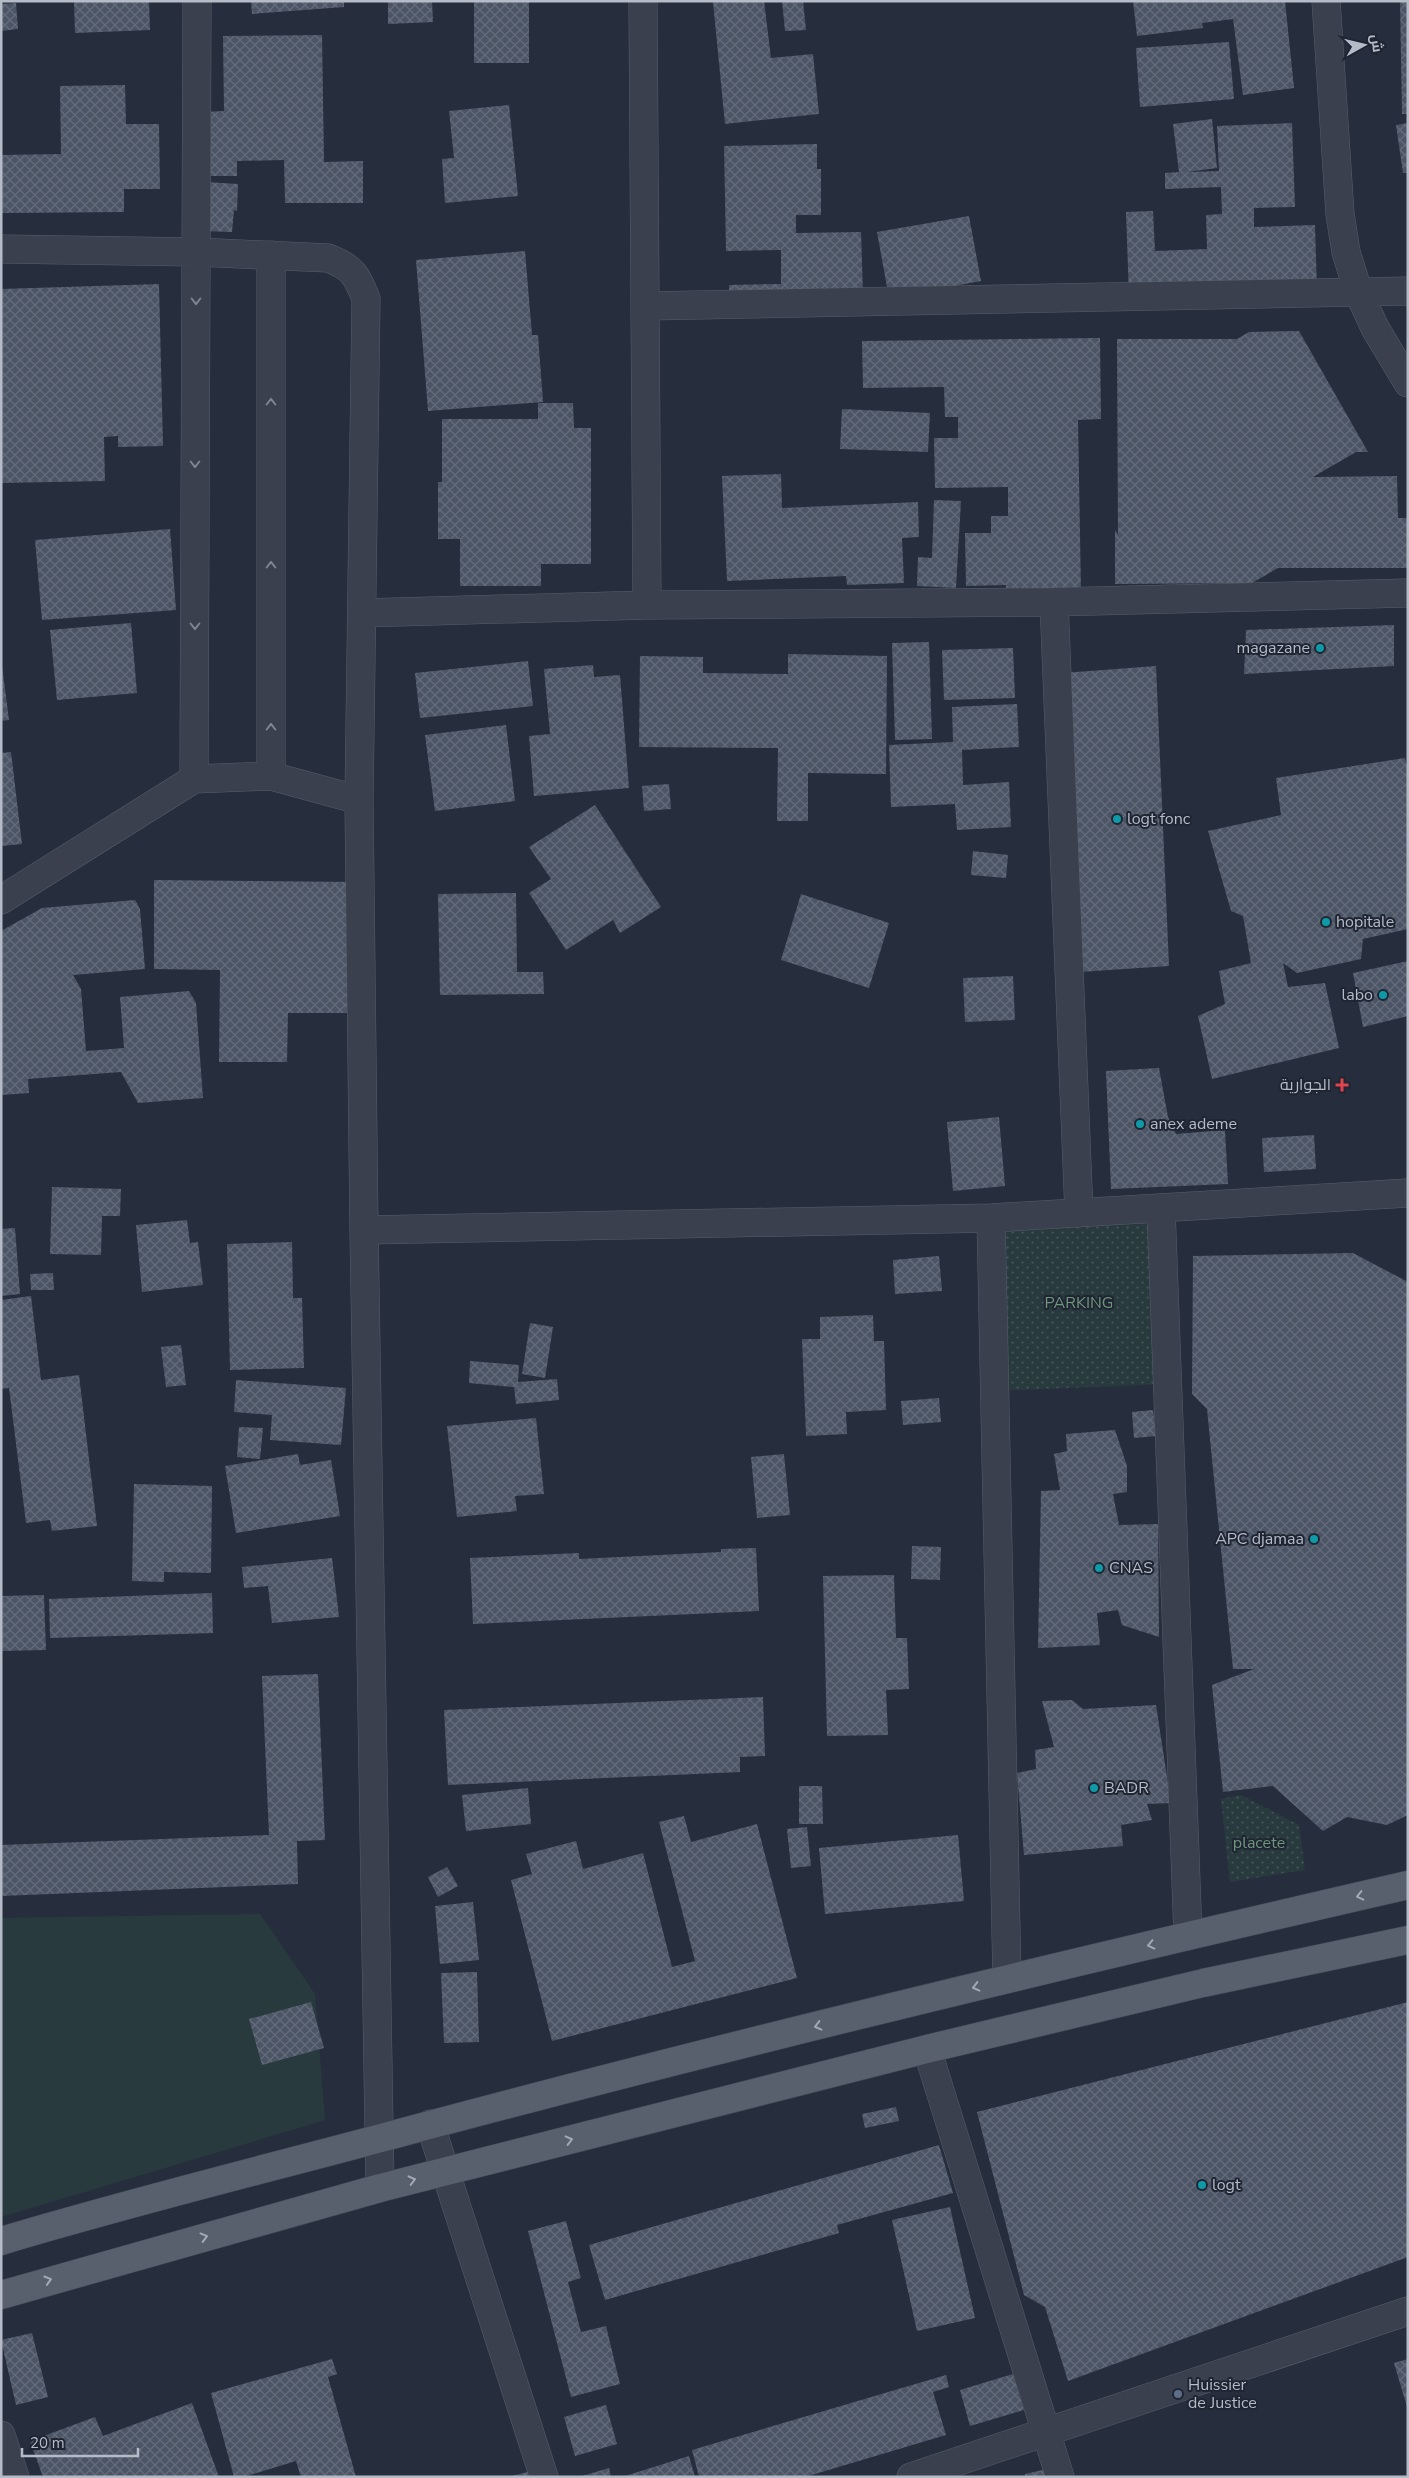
<svg xmlns="http://www.w3.org/2000/svg" width="1409" height="2478" viewBox="0 0 1409 2478" font-family="'Nunito Sans',Cairo,sans-serif">
	<style>
		.grass { fill: url(#grass-dots) }
		.garden { fill: #283a3e }
		.building { fill: url(#building-cross-hatch) }
		.lines { fill: none; stroke-linecap: round; stroke-linejoin: round }
		.minor-casing { stroke: #585e6b; stroke-width: 29 }
		.major-casing { stroke: #434956; stroke-width: 29 }
		.minor { stroke: #3a404d; stroke-width: 28 }
		.major { stroke: #585f6d; stroke-width: 28 }
		.oneway { stroke: #7e8491 }
		.oneway2 { stroke: #a3a9b6 }
		.culture-dot { fill: #0f9aa8; stroke: #1f2532; stroke-width: 2 }
		.health-dot { fill: #e0444e; stroke: #1f2532; stroke-width: 2 }
		.service-dot { fill: #5c6f8a; stroke: #1f2532; stroke-width: 2 }
		.labels { text-anchor: middle; dominant-baseline: central; stroke-width: 4; stroke-linejoin: round; paint-order: stroke }
		.poi-label { font-size: 16px; fill: #b6bbc8; stroke: #1f2532; text-anchor: start }
		.park-label { font-size: 16px; fill: #6f977b; stroke: #1f2532 }
	</style>
	<defs>
		<pattern id="grass-dots" width="8" height="8" patternUnits="userSpaceOnUse" patternTransform="scale(1.25)"><rect width="8" height="8" fill="#283a3e"/><path d="M2 2h.1M6 6h.1" fill="none" stroke="#455558" stroke-width="1.8" stroke-linecap="round"/></pattern>
		<pattern id="building-cross-hatch" width="8" height="8" patternUnits="userSpaceOnUse" patternTransform="scale(1.25)"><rect width="8" height="8" fill="#4c5566"/><path d="M0 0l8 8M0 8l8-8" fill="none" stroke="#646c7a"/></pattern>
	</defs>
	<rect width="100%" height="100%" fill="#262e3d"/>
	<path class="grass" d="M1157,1210L1168,1384L994,1391L995,1223Z
		M1241,1795L1299,1825L1305,1870L1230,1882L1221,1799Z"/>
	<path class="garden" d="M260,1914L315,1994L325,2120L1,2217V1918Z"/>
	<path class="building" d="M74,1H149L150,30L75,33Z
		M251,1H344V7L252,14Z
		M388,1H432L433,22L388,24Z
		M474,1H529V63H474Z
		M723,1H764L771,58L813,54L819,114L725,124L713,2Z
		M782,1H803L806,30L785,31Z
		M1133,1H1285L1294,88L1243,95L1233,19L1202,23L1203,28L1137,36Z
		M1400,1H1408V114H1402Z
		M16,3L18,29L1,31V4Z
		M322,35L324,162L363,161V203H285L284,160L237,161V176H205L203,112L224,111L223,36Z
		M1229,42L1234,99L1140,107L1136,48Z
		M125,85L126,124H159L160,189H124V212L1,213V155L61,154L60,86Z
		M509,105L518,196L445,203L442,159L454,158L449,111Z
		M1212,119L1217,168L1187,172L1219,171L1217,126L1292,123L1295,207L1254,208V227L1315,225L1317,291L1129,297L1126,212L1153,211L1155,251L1207,249L1206,215L1222,214L1221,187L1165,189V173L1179,172L1173,124Z
		M1408,123V173H1403L1396,125Z
		M817,144V169H821V215H796V233L861,232L863,295L729,312V285L781,284V250L726,251L724,146Z
		M206,182L238,184L237,211L234,210L232,232L203,231Z
		M969,216L981,281L889,298L877,232Z
		M525,251L532,335H538L543,402L428,411L416,260Z
		M159,284L163,446L118,447V436L104,437L105,481L1,483V289Z
		M1299,331L1368,452H1356L1313,477L1397,476L1398,518H1408V568H1278L1252,583L1115,584V530L1118,535L1117,339H1237L1249,332Z
		M1100,338L1101,419L1078,420L1081,592L1006,594V585L966,586L965,533H991V516H1008V487L935,488L934,438H958V417H945L944,387L863,388L862,341Z
		M538,403H573L574,428H591V564H541V586H460V539H438V482H442V419H538Z
		M842,409L930,413L928,452L840,449Z
		M781,474L782,508L918,502L919,537L902,538L904,583L847,585L846,576L727,581L722,476Z
		M934,500L961,501L956,588L917,586L918,557L932,558Z
		M170,529L176,610L42,620L35,540Z
		M131,623L137,693L57,700L50,630Z
		M1394,625V666L1244,674L1246,630Z
		M929,642L932,739L895,740L892,643Z
		M1013,648L1015,698L944,700L942,650Z
		M788,654L887,656L886,774L808,773V821H777L778,748L639,747L640,656L703,657V673L788,674Z
		M1,658L9,720L1,721Z
		M528,661L533,706L420,718L415,673Z
		M593,665L594,677L620,675L629,788L534,796L529,736L550,734L544,669Z
		M1156,666L1169,966L1080,972L1063,673Z
		M1017,704L1019,747L962,750L963,785L1009,782L1011,827L957,830L955,804L891,807L889,745L953,742L952,707Z
		M506,725L515,801L435,811L425,735Z
		M11,752L22,844L1,846V753Z
		M1405,758L1408,770V929L1363,939L1361,959L1297,973L1283,963L1288,987L1325,983L1339,1048L1212,1079L1198,1016L1225,1004L1219,971L1251,963L1243,916L1231,911L1208,831L1281,815L1276,778Z
		M669,784L671,809L644,811L642,786Z
		M595,805L661,907L620,933L613,920L566,950L529,893L551,879L529,847Z
		M973,851L1008,855L1006,878L971,875Z
		M154,880L354,882L353,1013H288L287,1062H219L220,970L154,969Z
		M516,893L517,972H543L544,994L440,995L438,894Z
		M801,894L889,923L869,988L781,960Z
		M135,900L140,909L145,969L73,975L81,989L86,1051L124,1048L120,997L189,991L196,1003L203,1098L138,1103L121,1072L28,1079L29,1093L1,1095V931L42,908Z
		M1408,961V1016L1363,1027L1353,973Z
		M1013,976L1015,1020L965,1022L963,978Z
		M1159,1068L1168,1117L1176,1134L1225,1130L1228,1184L1111,1189L1106,1071Z
		M999,1117L1005,1186L953,1191L947,1122Z
		M1314,1135L1316,1169L1264,1172L1262,1138Z
		M52,1187L121,1189L120,1216H102L101,1255L50,1254Z
		M187,1220L190,1243L198,1242L203,1285L142,1292L136,1225Z
		M15,1228L20,1294L1,1296V1229Z
		M292,1242L293,1298H302L304,1368L230,1370L227,1244Z
		M1353,1253L1408,1282V1815L1387,1825L1347,1817L1323,1831L1273,1786L1223,1792L1212,1685L1254,1669H1233L1207,1409L1192,1394L1193,1256Z
		M939,1256L942,1291L895,1294L893,1260Z
		M53,1273L54,1290H31L30,1274Z
		M31,1296L41,1380L79,1375L97,1526L52,1531L50,1520L26,1523L9,1388L1,1389V1300Z
		M873,1315L874,1341H884L886,1410L846,1412L847,1434L806,1436L802,1339H820V1317Z
		M530,1323L553,1327L545,1378L522,1374Z
		M181,1345L186,1385L166,1387L161,1347Z
		M470,1361L519,1365L518,1382L557,1379L559,1400L516,1404L514,1387L469,1383Z
		M236,1380L346,1388L341,1445L270,1440L272,1415L234,1412Z
		M939,1398L941,1422L903,1425L901,1401Z
		M1153,1410L1156,1436L1134,1438L1132,1412Z
		M536,1418L544,1494L515,1496L517,1511L457,1517L447,1426Z
		M239,1427L263,1428L260,1459L237,1457Z
		M1115,1430L1127,1466V1492L1113,1494L1119,1525L1158,1524L1159,1637L1122,1625L1118,1610L1097,1613L1100,1645L1038,1648L1041,1491L1060,1490L1054,1454L1067,1451L1066,1434Z
		M298,1454L300,1465L331,1460L340,1516L236,1533L225,1466Z
		M784,1454L790,1515L757,1518L751,1457Z
		M134,1484L212,1486L211,1573L164,1572V1582L132,1581Z
		M912,1546L941,1547L940,1580L911,1579Z
		M756,1548L759,1611L473,1624L470,1558L579,1553V1559L721,1552V1549Z
		M332,1558L339,1617L272,1623L268,1586L244,1588L242,1567Z
		M894,1575L896,1638H907L909,1689L886,1690L888,1735L827,1736L823,1576Z
		M212,1593L213,1633L50,1638L49,1599Z
		M44,1595L46,1650L1,1651V1596Z
		M318,1674L325,1840L297,1841L298,1884L1,1896V1845L269,1835L262,1676Z
		M763,1697L765,1756L740,1757V1772L448,1785L444,1710Z
		M1072,1700L1083,1709L1156,1705L1171,1803L1147,1804L1152,1820L1121,1825L1123,1846L1024,1855L1017,1773L1036,1769L1035,1750L1054,1747L1042,1701Z
		M799,1786H822L823,1824H799Z
		M528,1788L531,1824L466,1831L462,1795Z
		M684,1816L691,1842L757,1824L797,1978L552,2041L511,1880L532,1874L526,1854L576,1841L583,1869L643,1853L672,1967L695,1961L659,1822Z
		M807,1827L811,1866L791,1868L787,1829Z
		M958,1835L964,1901L825,1914L819,1848Z
		M447,1867L458,1886L438,1897L428,1877Z
		M473,1902L479,1960L440,1964L435,1906Z
		M477,1972L479,2042L444,2043L441,1973Z
		M311,2002L324,2048L262,2065L249,2019Z
		M1408,2002V2257L1068,2381L1045,2307L1024,2295L977,2112Z
		M896,2107L899,2121L865,2128L862,2114Z
		M939,2145L953,2193L837,2225L839,2233L605,2300L589,2245Z
		M950,2207L975,2318L917,2331L892,2220Z
		M566,2221L581,2278L568,2282L581,2332L606,2326L620,2384L571,2397L528,2231Z
		M32,2333L48,2397L16,2405L1,2340Z
		M332,2359L337,2374L328,2377L356,2477H301L296,2461L243,2477H234L211,2393Z
		M1408,2359V2407H1407L1394,2363Z
		M1013,2374L1024,2410L970,2426L960,2390Z
		M946,2375L949,2387L933,2392L946,2435L805,2477H699L692,2450Z
		M192,2403L219,2477H43L30,2441L95,2417L103,2436Z
		M606,2405L617,2444L575,2456L564,2417Z
		M689,2456L695,2477H625V2476Z
		M609,2468L611,2477H582V2476Z
		M539,2469L541,2477H512V2476Z
		M1047,2469L1049,2477H1025V2474Z"/>
	<g class="lines">
		<defs>
			<path id="minor" d="M643,1L647,605L1054,602L1408,593
				M1326,1L1340,214L1346,252L1358,291L1375,328L1408,383
				M1,249L196,252L328,258C352,267 357,275 366,299L359,800L364,1230L380,2188
				M271,255V776
				M645,306L1408,291
				M1054,602L1079,1213
				M362,613L647,605
				M194,779L197,1
				M1,900L194,779L271,776L359,800
				M1161,1208L1188,1936
				M991,1218L1007,1979
				M364,1230L991,1218L1408,1193
				M927,2049L1060,2477
				M430,2124L544,2477
				M1,2435L15,2477
				M911,2477L1408,2311"/>
			<path id="major" d="M1,2241C127,2203 254,2172 381,2138C721,2046 1064,1964 1408,1885
				M1,2295L380,2188L927,2049L1203,1983L1408,1940"/>
		</defs>
		<use href="#minor" class="minor-casing"/>
		<use href="#major" class="major-casing"/>
		<use href="#minor" class="minor"/>
		<use href="#major" class="major"/>
	</g>
	<defs><path id="oneway-chevron" d="M-2-3.5L2.5 0L-2 3.5" fill="none" stroke-width="1.6" stroke-linecap="round" stroke-linejoin="round" transform="scale(1.25)"/></defs>
	<g class="oneway">
		<use href="#oneway-chevron" transform="translate(196 301) rotate(90)"/>
		<use href="#oneway-chevron" transform="translate(271 402) rotate(-90)"/>
		<use href="#oneway-chevron" transform="translate(195 464) rotate(90)"/>
		<use href="#oneway-chevron" transform="translate(271 565) rotate(-90)"/>
		<use href="#oneway-chevron" transform="translate(195 626) rotate(90)"/>
		<use href="#oneway-chevron" transform="translate(271 727) rotate(-90)"/>
	</g>
	<g class="oneway2">
		<use href="#oneway-chevron" transform="translate(1360 1896) rotate(167)"/>
		<use href="#oneway-chevron" transform="translate(1151 1945) rotate(167)"/>
		<use href="#oneway-chevron" transform="translate(976 1987) rotate(166)"/>
		<use href="#oneway-chevron" transform="translate(818 2026) rotate(166)"/>
		<use href="#oneway-chevron" transform="translate(569 2140) rotate(-14)"/>
		<use href="#oneway-chevron" transform="translate(412 2180) rotate(-14)"/>
		<use href="#oneway-chevron" transform="translate(204 2237) rotate(-15)"/>
		<use href="#oneway-chevron" transform="translate(48 2280) rotate(-17)"/>
	</g>
	<g class="culture-dot">
		<circle cx="1320" cy="648" r="5"/>
		<circle cx="1117" cy="819" r="5"/>
		<circle cx="1326" cy="922" r="5"/>
		<circle cx="1383" cy="995" r="5"/>
		<circle cx="1140" cy="1124" r="5"/>
		<circle cx="1314" cy="1539" r="5"/>
		<circle cx="1099" cy="1568" r="5"/>
		<circle cx="1094" cy="1788" r="5"/>
		<circle cx="1202" cy="2185" r="5"/>
	</g>
	<path class="health-dot" d="M1339.5 1077.5h5v5h5v5h-5v5h-5v-5h-5v-5h5z"/>
	<circle class="service-dot" cx="1178" cy="2394" r="5"/>
	<g class="labels">
		<g class="poi-label">
			<text x="1310" y="648" text-anchor="end">magazane</text>
			<text x="1127" y="819">logt fonc</text>
			<text x="1336" y="922">hopitale</text>
			<text x="1373" y="995" text-anchor="end">labo</text>
			<text x="1331" y="1085" text-anchor="end">الجوارية</text>
			<text x="1150" y="1124">anex ademe</text>
			<text x="1304" y="1539" text-anchor="end">APC djamaa</text>
			<text x="1109" y="1568">CNAS</text>
			<text x="1104" y="1788">BADR</text>
			<text x="1212" y="2185">logt</text>
			<text x="1188" y="2385">Huissier<tspan x="1188" dy="18">de Justice</tspan></text>
		</g>
		<g class="park-label">
			<text x="1079" y="1303">PARKING</text>
			<text x="1259" y="1843">placete</text>
		</g>
	</g>
	<rect width="1409" height="2478" fill="none" stroke="#b6bbc8" stroke-width="5"/>
	<g transform="translate(1364 45) rotate(82)" stroke="#1f2532" stroke-width="4" paint-order="stroke">
	<path d="M0-4L9 19L0 12L-9 19Z" fill="#b6bbc8"/>
	<text y="-8" font-size="14" font-weight="bold" text-anchor="middle" fill="#b6bbc8">ش</text>
	</g>
	<path d="M22 2448v8h116v-8" fill="none" stroke="#b6bbc8" stroke-width="2.5"/>
	<text x="30" y="2448" font-size="15" fill="#b6bbc8" stroke="#1f2532" stroke-width="4" paint-order="stroke">20 m</text>
</svg>
